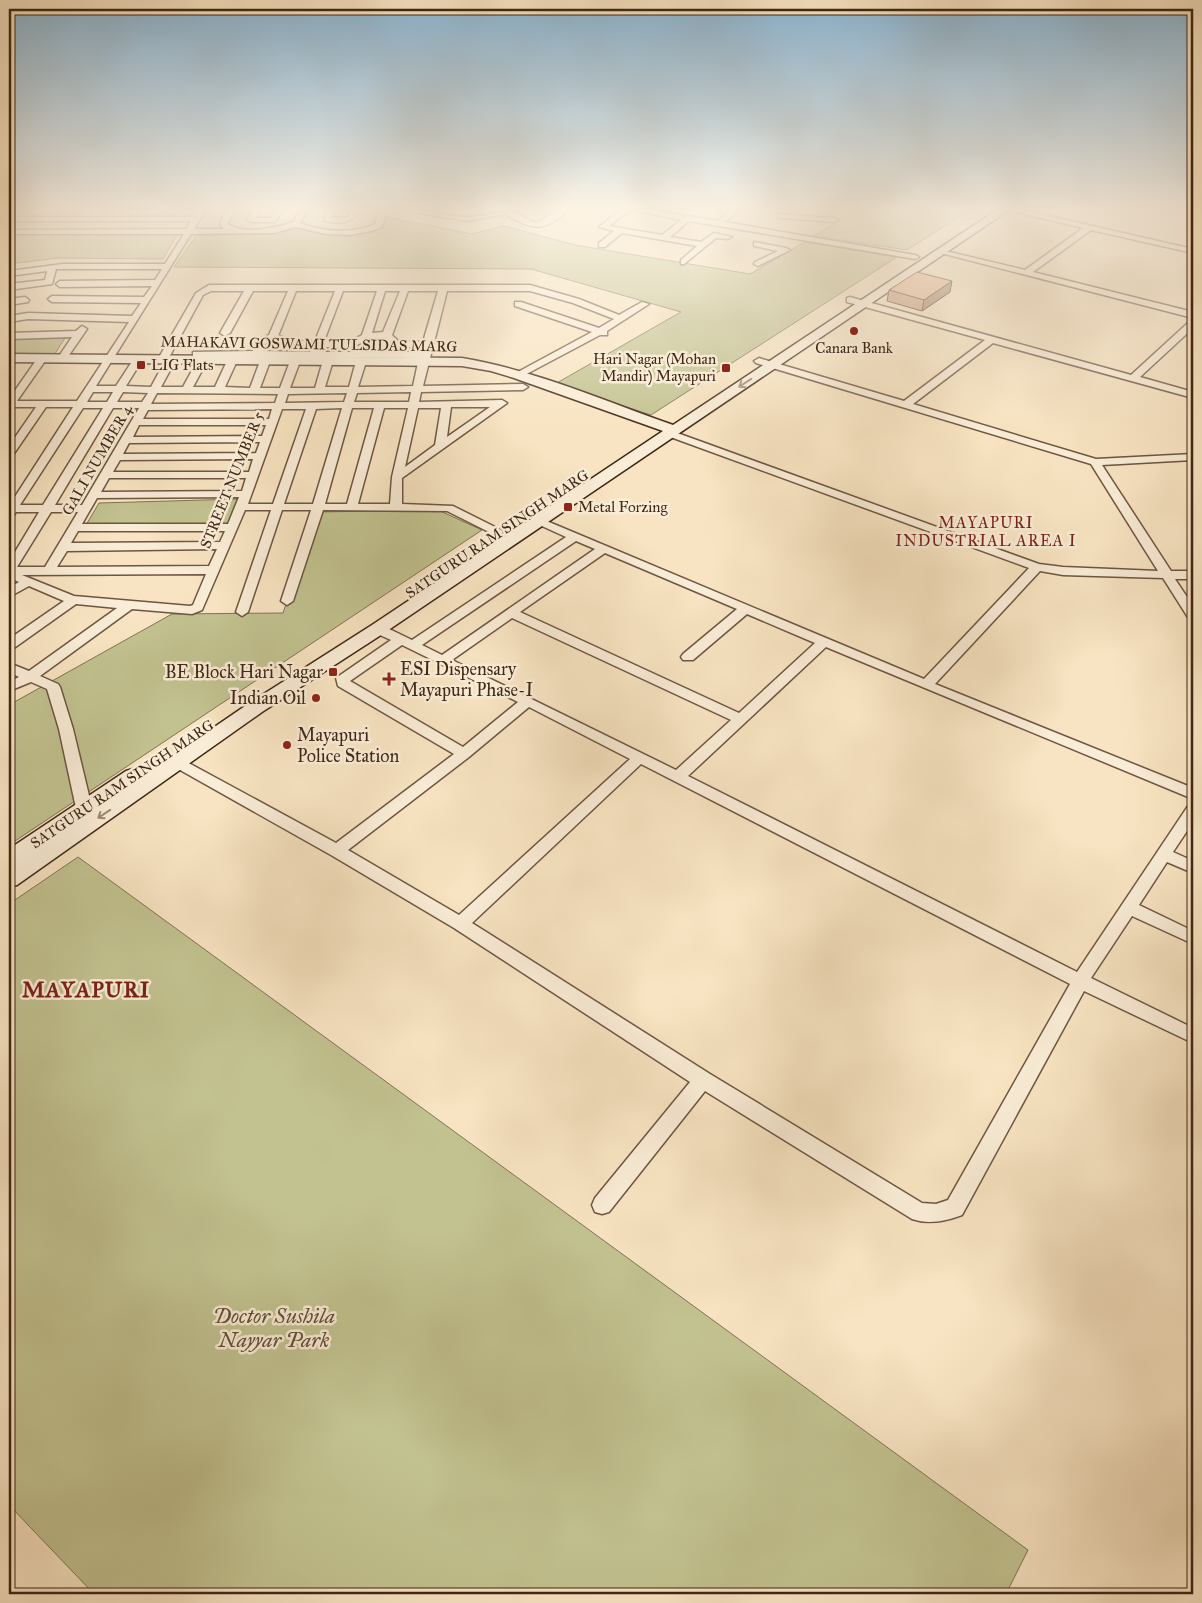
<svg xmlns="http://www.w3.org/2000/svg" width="1202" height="1603" viewBox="0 0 1202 1603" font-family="'IM FELL Great Primer',serif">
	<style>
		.green { fill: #c2c290; stroke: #807453 }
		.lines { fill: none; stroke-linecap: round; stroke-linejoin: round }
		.street-casing { stroke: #6d5641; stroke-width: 3 }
		.secondary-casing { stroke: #3f2716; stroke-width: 3 }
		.street { fill: #faedd7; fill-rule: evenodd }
		.secondary { fill: #faedd7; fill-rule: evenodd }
		.wall { fill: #c89a78; stroke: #3f2716 }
		.shaded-wall { fill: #a27d61; stroke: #3f2716 }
		.building { fill: #e8b38b; stroke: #3f2716 }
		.oneway { stroke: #9c8a76 }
		.poi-dot { fill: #8f2418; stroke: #faedd7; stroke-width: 2 }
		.labels { text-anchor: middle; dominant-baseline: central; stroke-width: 5; stroke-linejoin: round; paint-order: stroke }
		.far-street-label { font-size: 15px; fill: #3f2716; stroke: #faedd7 }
		.far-poi-label { font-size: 15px; fill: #3f2716; stroke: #faedd7; text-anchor: start }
		.far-neighbourhood-label { font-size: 16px; letter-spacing: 1px; fill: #7a1f14; stroke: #faedd7 }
		.poi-label { font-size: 18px; fill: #3f2716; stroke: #faedd7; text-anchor: start }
		.near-park-label { font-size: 21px; font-style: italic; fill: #604e34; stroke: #faedd7 }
		.district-label { font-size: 22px; font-weight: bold; letter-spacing: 1px; fill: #7a1f14; stroke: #faedd7 }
	</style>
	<rect width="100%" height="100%" fill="#f8e4c2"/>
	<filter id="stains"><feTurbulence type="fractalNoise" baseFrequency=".004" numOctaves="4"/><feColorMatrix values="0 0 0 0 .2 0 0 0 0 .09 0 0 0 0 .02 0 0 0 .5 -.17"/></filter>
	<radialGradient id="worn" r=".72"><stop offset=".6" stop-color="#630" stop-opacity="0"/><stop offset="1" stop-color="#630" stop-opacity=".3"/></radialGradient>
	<path class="green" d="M858,210H970L907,250L814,236Z
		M385,217L472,234L504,226L575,245L750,274L805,242L897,257L651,415L555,384L681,312L531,269L174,267L199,232H279L295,225C322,236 356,236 382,225Z
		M9,233H178L163,259L58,258L9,264Z
		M9,338H65L54,355H9Z
		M239,499L228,524L86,525L99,503Z
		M438,510L482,530L9,845V705L172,614L283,613L317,512Z
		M78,857L1028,1550L1006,1594H94L9,1505V904Z"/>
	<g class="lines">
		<defs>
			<path id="street" d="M198,210H206L194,229H224L220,224L226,210H234L228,224C244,235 276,228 293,222L300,210H308L300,223C323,232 353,234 375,224L379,210H387L382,227L371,231L350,235L326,234L296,227L274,233L191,234L96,386H116L133,360L136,359L141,362L126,386L151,387L165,361H160L158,359L196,293L209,285H530L579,299L619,315L642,302L649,304L607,331V335H600L519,378L514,375L516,373L592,332L515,306V302H521L599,328L614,319L573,303L530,291H447L423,386L523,384L528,387L523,390L421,392L419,402L502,400L507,403L402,478V504L453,506L501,530L503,532L501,534H493L447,511L323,510L293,601L287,605L281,601L311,510H282L248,612L242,616L236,612L271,510H245L202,610L192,614L132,609L40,676L58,684L60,687L73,729L92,808L89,812L84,813L79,812L76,808L59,729L47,689L31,682L9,691V682L19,677L9,672V663L29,671L117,608L76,604L14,648L9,649V639L64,601L29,586L9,597V588L19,582L9,578V562L39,512H16L13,516L9,517V506L73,407H46L13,455L9,456V446L36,407H13L9,409V399L37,359L40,358L45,361L17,401H77L129,322L28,319L9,322V316L28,313L132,316L141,303L52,302L48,299L52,296L144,297L152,286L60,287L56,284L60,281L155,280L162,269H56L52,284L9,290V284L45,280L47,271L9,276V271L63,264H165L184,234H9V230L186,229L191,221H9V217H194ZM211,291H244L220,333L225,336L230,333L253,291H288L269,335L259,340L253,351L193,352V356L221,357L222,361H227L215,387H193L206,363L201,360L196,363L183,387H161L174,363L172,361H167L203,295ZM296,291H335L315,341H297L278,336ZM343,291H377L362,335L351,341H324ZM385,291H400L383,332L372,333ZM408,291H438L423,342L398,341L392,335ZM384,338L393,346L422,348L421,352H320L322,347H353L369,339ZM270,340L297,347H312L310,352L263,351L266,343ZM231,357L419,358L413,386L358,387L365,365L360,362L355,365L349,387H325L332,364L327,361L322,364L315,388H290L299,364L294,361L289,364L280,388H260L269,364L264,361L259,364L250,388L225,387L236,363L234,361H229ZM93,392H113L107,402H87ZM123,392L148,393L142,402H117ZM411,392L409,402H354L357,393ZM157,393L278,394L275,403L151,404ZM347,393L344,402L285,403L288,394ZM451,407H490L447,437ZM83,408H103L43,505H20ZM113,408H139L82,505H55ZM342,408L313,504H284L316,409ZM352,408H374L347,504H325ZM384,408H408L392,477L390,504H358ZM418,408H441L435,445L405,467ZM272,409L269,419H143L148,410ZM282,409H306L273,504H248ZM139,425H266L262,436L133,437ZM260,442L256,453L123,454L129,443ZM253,459L249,472H113L120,460ZM109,478H246L242,491L101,492ZM239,497L228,524H82L97,498ZM51,512H78L45,567H17ZM78,531H225L220,542L71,543ZM217,549L209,566L57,567L67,551ZM206,574L193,605L190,606L74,596L22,575Z
				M252,210H260L256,218H270L275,210H283L275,222H251L247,220Z
				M326,210H334L332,217L346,218L352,210H360C350,225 341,224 324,221Z
				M410,210C430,210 449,217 468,217C485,217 501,210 518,210L513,212L536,223L559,210H568C545,233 531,230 505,214L468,221L414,212Z
				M621,210H634L626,213L609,226L662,235L681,220L634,210H651L718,221L730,210H739L725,222L915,255L919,257L915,259L689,221L670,237L701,242L714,233L732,237L728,239L716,238L684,264H681V260L697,246L622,233L605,247H599V243L614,231L599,227Z
				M1008,210H1022L1193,249V253L1091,230L1033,272L1193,312V318L937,252L941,250L1025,270L1083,228Z
				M779,214L834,218L838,220L834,222L782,218H779Z
				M754,242L786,248L790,250L758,266L754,264L755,262L778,251L754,246Z
				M25,297L29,300L28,302L9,305V299Z
				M850,297L1131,375L1190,321L1193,320V328L1140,377L1193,392V398L993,343L913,404L1096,459L1193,454V460L1102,465L1171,571H1193V579H1175L1193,606V620L1189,619L1163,578L1063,575L1040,571L935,684L1193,788V799L826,647L688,776L1077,972L1188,806L1193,805V822L1173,852L1193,861V873L1167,862L1139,905L1193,931V944L1132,916L1091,978L1193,1028V1043L1084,991L962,1215C946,1221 929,1225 912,1219L705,1091L609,1212L602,1214L595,1212L592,1205L595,1198L690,1082L454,928L331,855L173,766L171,763L173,760H183L336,843L454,754L338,686L336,678L391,640L373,632L372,629L373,626H383L412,640L566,537L533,522L531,520L537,517L924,679L1029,568L665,435L664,433L665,431L669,430L1039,564L1063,567L1158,571L1091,464L756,363L754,361L759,358L762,359L904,401L985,340L847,302V298ZM576,541L595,549L442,655L422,645ZM605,553L737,609L683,654L681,657L683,660H693L747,614L815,643L739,713L520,612ZM512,618L731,720L676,770L452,660ZM402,645L518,702L463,747L350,681ZM529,707L630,759L459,915L348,850L469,757ZM641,764L1070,984L948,1200L936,1204L922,1203L710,1074L472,923Z
				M82,326L87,329L65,361L62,362L57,359L72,337L9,339V333L76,331Z"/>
			<path id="secondary" d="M997,210H1009L384,633L262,712L17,885L9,887V849L126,771L133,769L140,771L143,776L248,704L372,625L663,431L514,378L491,371L462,366L9,362V354L462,358C535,370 604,401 673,425Z"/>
		</defs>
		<use href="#street" class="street-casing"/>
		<use href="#secondary" class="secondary-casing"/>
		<use href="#street" class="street"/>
		<use href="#secondary" class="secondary"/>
	</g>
	<path class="wall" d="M889,290L950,292L922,311L887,301Z"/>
	<path class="shaded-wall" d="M952,281L950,292L922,311L924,300Z"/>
	<path class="building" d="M917,272L952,281L924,300L889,290Z"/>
	<defs><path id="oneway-shaft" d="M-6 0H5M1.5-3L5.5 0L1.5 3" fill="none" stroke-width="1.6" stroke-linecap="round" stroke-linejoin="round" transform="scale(1.25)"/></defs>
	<g class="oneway">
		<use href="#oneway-shaft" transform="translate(745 383) rotate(147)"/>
		<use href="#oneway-shaft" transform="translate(104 814) rotate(146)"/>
	</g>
	<linearGradient id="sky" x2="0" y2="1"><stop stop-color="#8bb7d6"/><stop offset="0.48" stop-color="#fcf3e4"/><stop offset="1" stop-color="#fcf3e4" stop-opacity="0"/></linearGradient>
	<rect width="1202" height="434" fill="url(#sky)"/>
	<g class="poi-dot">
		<circle cx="854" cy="331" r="5"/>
		<rect x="136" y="360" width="10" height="10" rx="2.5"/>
		<rect x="721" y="363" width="10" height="10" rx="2.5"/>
		<rect x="563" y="502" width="10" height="10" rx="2.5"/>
		<rect x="328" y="667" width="10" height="10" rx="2.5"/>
		<path d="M386.5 671.5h5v5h5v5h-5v5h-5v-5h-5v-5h5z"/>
		<circle cx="316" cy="698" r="5"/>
		<circle cx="287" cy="745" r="5"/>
	</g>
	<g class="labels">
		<g class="far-street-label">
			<text transform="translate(309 344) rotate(1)">MAHAKAVI GOSWAMI TULSIDAS MARG</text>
			<text transform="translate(97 460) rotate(-60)">GALI NUMBER 4</text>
			<text transform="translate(232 480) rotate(-68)">STREET NUMBER 5</text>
			<text transform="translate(497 534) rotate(-34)">SATGURU RAM SINGH MARG</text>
			<text transform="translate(122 784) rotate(-34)">SATGURU RAM SINGH MARG</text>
		</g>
		<g class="far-poi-label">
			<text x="854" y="348" text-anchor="middle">Canara Bank</text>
			<text x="716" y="359" text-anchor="end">Hari Nagar (Mohan<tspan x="716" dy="17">Mandir) Mayapuri</tspan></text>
			<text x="151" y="365">LIG Flats</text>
			<text x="578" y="507">Metal Forzing</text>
		</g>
		<g class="far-neighbourhood-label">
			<text x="986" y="522">MAYAPURI<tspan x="986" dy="18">INDUSTRIAL AREA I</tspan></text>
		</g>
		<g class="poi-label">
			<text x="400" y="669">ESI Dispensary<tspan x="400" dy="21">Mayapuri Phase-I</tspan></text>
			<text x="323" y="672" text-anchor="end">BE Block Hari Nagar</text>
			<text x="306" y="698" text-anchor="end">Indian Oil</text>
			<text x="297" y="735">Mayapuri<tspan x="297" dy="21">Police Station</tspan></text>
		</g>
		<g class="near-park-label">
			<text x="274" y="1316">Doctor Sushila<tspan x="274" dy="24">Nayyar Park</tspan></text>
		</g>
		<g class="district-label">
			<text x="86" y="989">MAYAPURI</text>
		</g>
	</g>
	<rect width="1202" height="1603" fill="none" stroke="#f8e4c2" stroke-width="30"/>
	<rect x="10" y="10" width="1182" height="1583" fill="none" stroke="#3f2716" stroke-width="2.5"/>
	<rect x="15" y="15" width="1172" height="1573" fill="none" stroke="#3f2716"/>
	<rect width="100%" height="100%" filter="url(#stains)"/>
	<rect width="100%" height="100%" fill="url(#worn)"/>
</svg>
